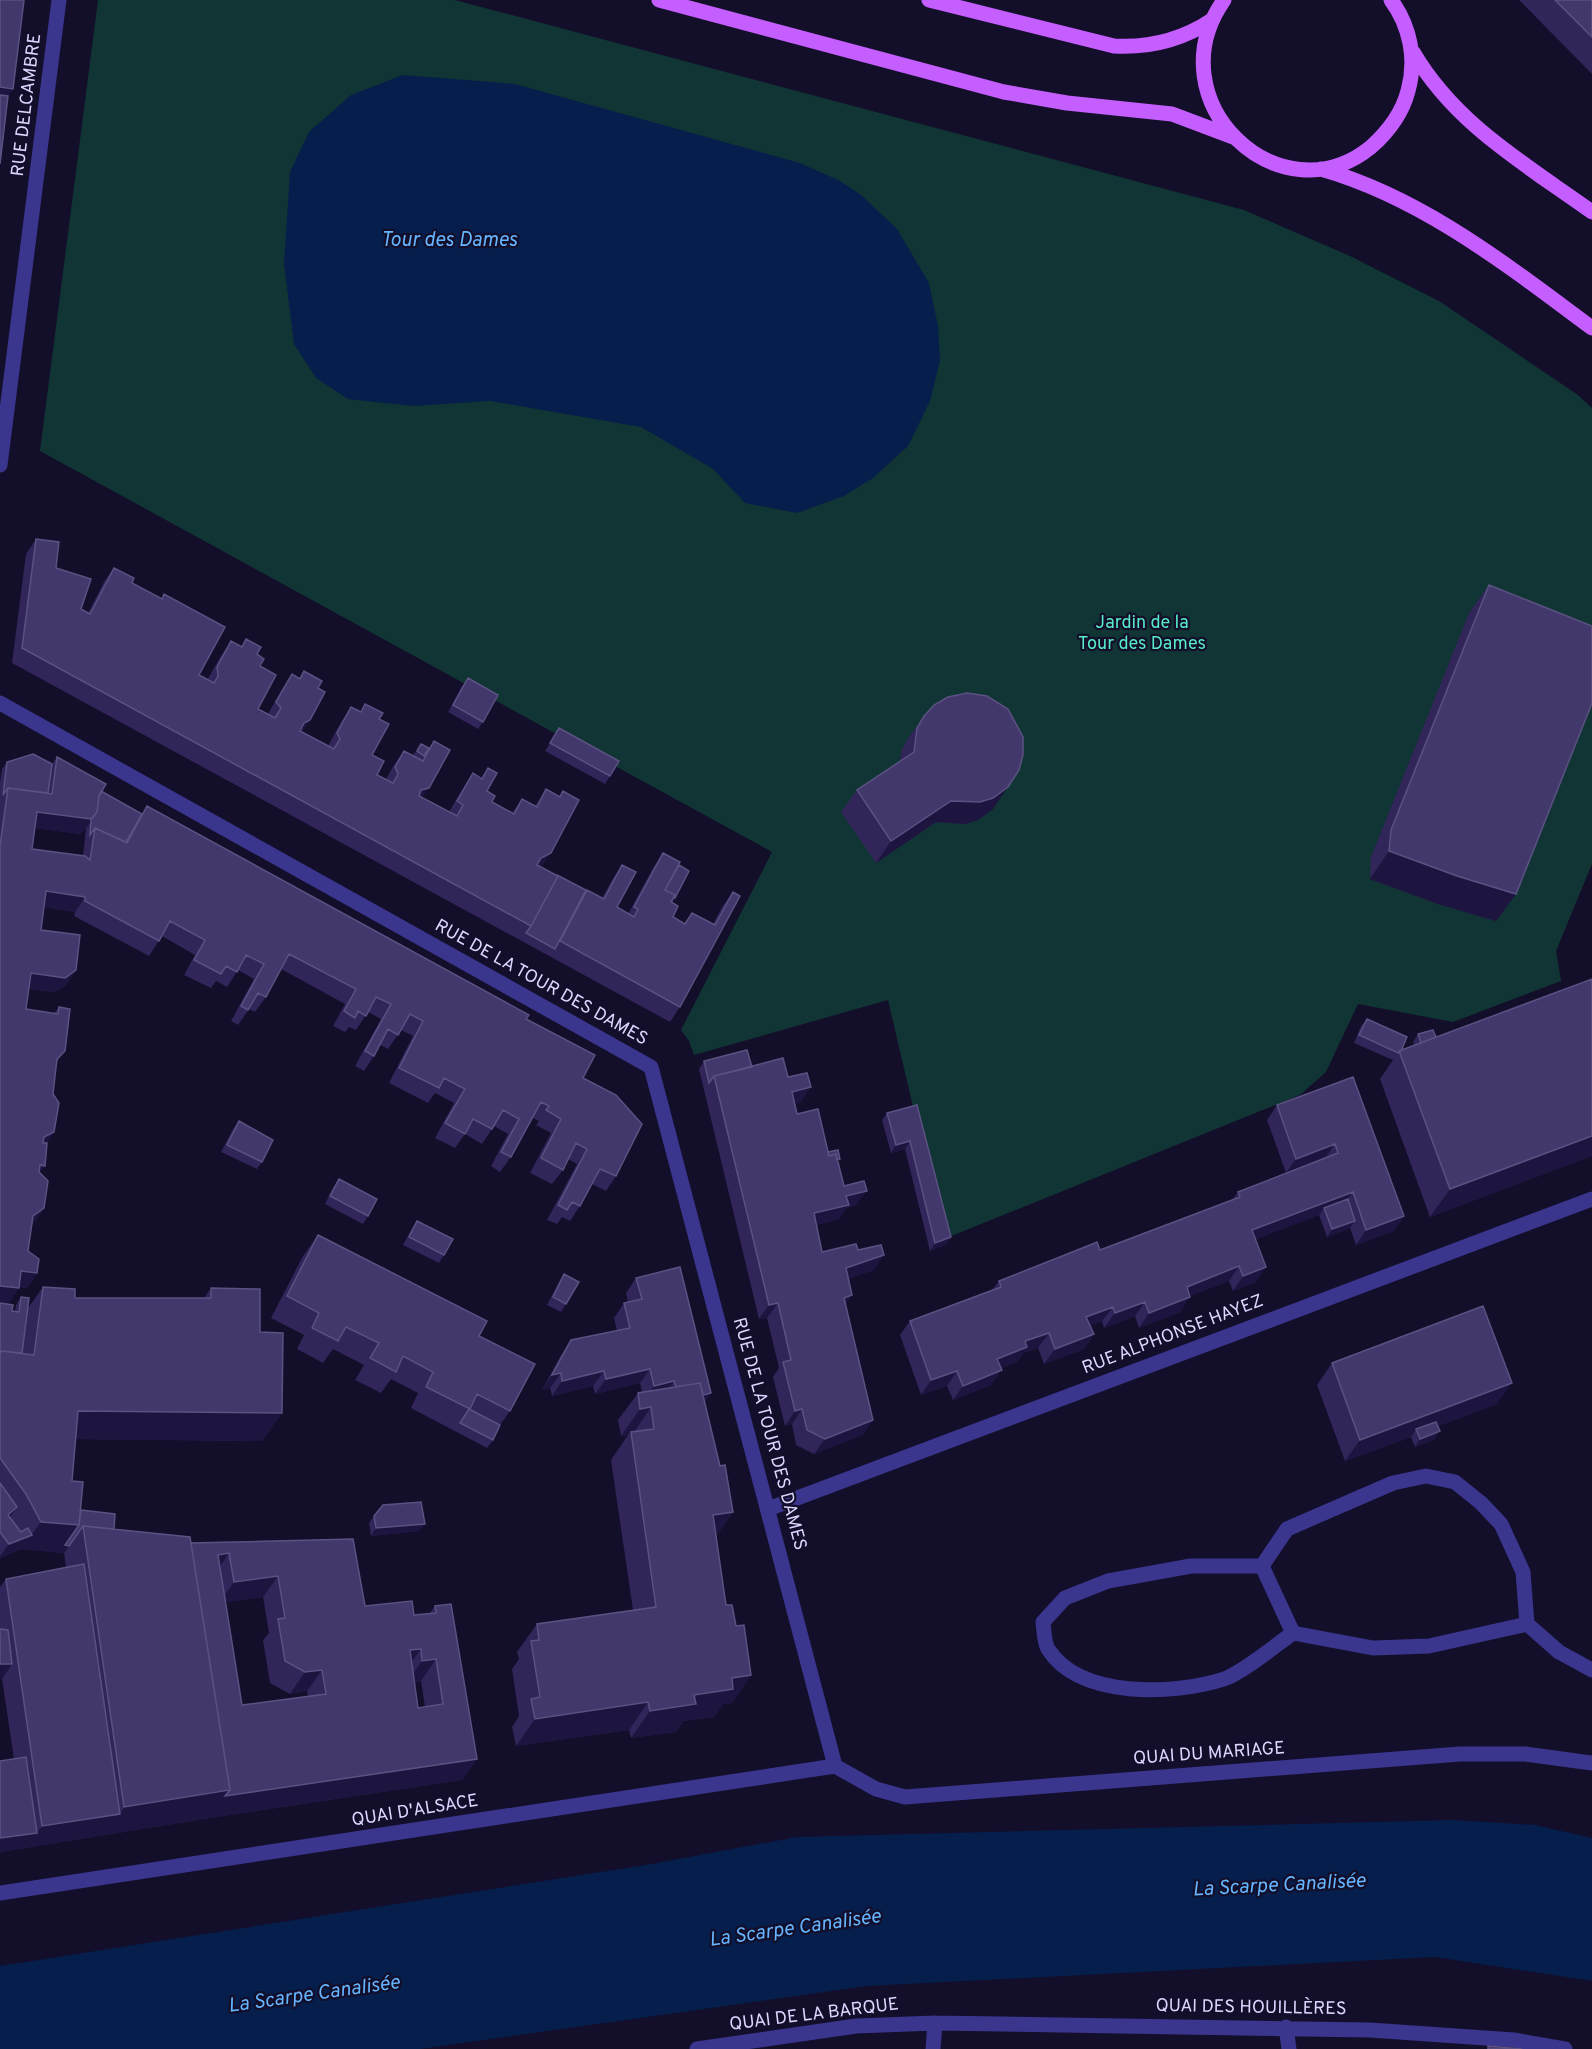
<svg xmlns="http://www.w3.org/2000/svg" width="1592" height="2049" viewBox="0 0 1592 2049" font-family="Overpass,sans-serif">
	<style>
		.green { fill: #103534 }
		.water { fill: #061e4c }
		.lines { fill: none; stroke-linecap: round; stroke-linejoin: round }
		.minor { stroke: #3a358d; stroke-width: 15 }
		.major { stroke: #c55eff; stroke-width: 15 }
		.wall { fill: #312559; fill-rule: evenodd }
		.shaded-wall { fill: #1d143f }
		.building { fill: #43386b; stroke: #5b5182; stroke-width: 1.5; fill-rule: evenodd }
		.labels { text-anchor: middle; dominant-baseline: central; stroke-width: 4.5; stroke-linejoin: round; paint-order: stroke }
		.street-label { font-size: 18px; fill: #dcd7ff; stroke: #130e2a }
		.park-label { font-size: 18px; fill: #57ebc8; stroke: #130e2a }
		.water-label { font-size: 20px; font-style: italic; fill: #65b5ff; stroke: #130e2a }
	</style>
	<rect width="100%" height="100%" fill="#130e2a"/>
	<path class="green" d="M98,0H455L1244,210L1350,256L1439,301L1578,395L1592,408V864L1556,951L1561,981L1453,1022L1358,1004L1326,1072L1300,1095L944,1239L888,1000L694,1055L689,1041L681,1030L772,852L40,451Z"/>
	<path class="water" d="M403,75L515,84L800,163L838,180L860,194L897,229L929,283L938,326L940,360L930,401L908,446L873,478L844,496L797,513L745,503L713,469L641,427L490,401L413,406L348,399L316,378L294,344L284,264L290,172L309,132L351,95Z
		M1453,1820L1535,1825L1592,1838V1981L1435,1957L867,1986L420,2049H0V1966L646,1865L797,1837Z"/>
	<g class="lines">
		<path class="minor" d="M0,465L59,0
			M0,703L651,1067L835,1766
			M1426,1476L1455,1482L1481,1503L1501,1524L1523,1572L1527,1624L1429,1646L1373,1648L1293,1633C1276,1645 1242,1673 1224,1679C1174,1695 1080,1699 1048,1649C1044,1642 1044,1630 1043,1622L1065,1598L1108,1581L1191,1566H1262L1287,1529L1393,1483Z
			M768,1509L1592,1199
			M1262,1566L1293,1633
			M1527,1624L1559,1652L1592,1670
			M835,1766L876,1789L905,1797L1460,1754H1525L1592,1763
			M0,1893L835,1766
			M1286,2027L1289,2049
			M697,2049L856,2026L935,2023L1370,2030L1514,2040L1565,2049
			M933,2049L935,2023"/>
		<path class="major" d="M659,0L1004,92L1067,103L1172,114L1233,137
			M929,0L1114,46C1150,48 1182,40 1212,20
			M1224,0C1153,101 1280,221 1371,147C1389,131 1402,114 1408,91C1417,59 1410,26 1391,0
			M1413,52C1455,124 1525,164 1592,212
			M1321,169C1423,198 1508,266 1592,328"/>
	</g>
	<path class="wall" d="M1519,0H1592V74Z
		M36,539L56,568L81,609L88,613L104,582L114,568L132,583L161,599L164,594L199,675L207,680L221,656L231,641L241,647L246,639L257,654L260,666L258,709L268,714L282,689L292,674L299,678L304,671L318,688L310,720L302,732L328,746L341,722L351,707L360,712L365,704L379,719L372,755L377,775L386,779L394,765L404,751L413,755L421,744L429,748L434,741L422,798L449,812L463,788L473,773L481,778L488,768L487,791L492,802L512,813L522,799L535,806L546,789L559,796L563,791L541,867L580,900L587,890L602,898L612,880L622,865L617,907L628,914L653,868L663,853L679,865L675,898L672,903L673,917L685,924L692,913L713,924L722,907L733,892L680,1007L670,1022L12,663L26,554Z
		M1489,585L1516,894L1496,921L1438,904L1370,879L1371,857L1469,613Z
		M468,678L483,722L478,729L448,712L462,686Z
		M924,716L993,809L978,820L965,824L936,822L876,863L841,812L857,790L900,761L902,749L909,737Z
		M559,728L610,776L605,784L545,751Z
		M57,757L101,791L142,814L147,806L526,1019L583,1078L616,1176L606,1191L592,1184L580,1206L570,1221L562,1217L557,1224L547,1220L577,1164L568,1159L563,1170L552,1184L530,1173L551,1133L536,1125L539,1121L533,1118L511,1157L500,1172L491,1166L508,1134L494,1126L482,1144L465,1134L455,1148L435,1138L454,1103L435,1093L428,1103L389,1083L413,1036L401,1030L388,1049L380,1045L374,1056L364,1071L355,1066L381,1019L368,1012L356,1030L349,1027L345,1032L333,1026L345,1004L281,969L266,997L255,1012L249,1009L238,1025L231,1021L254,979L238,970L227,987L216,981L211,988L184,975L195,955L162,936L149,956L74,916L75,912L44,907L41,930L76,970L66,985L55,992L29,989L26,1009L54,1013L59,1007L65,1051L56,1063L47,1143L40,1173L44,1208L34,1223L32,1224L28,1251L37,1273L27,1288L19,1287L9,1303L0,1302V783L2,769L7,762L52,764ZM35,828L80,834L86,828L83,856L32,849Z
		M1367,1019L1401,1051L1414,1046L1413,1042L1418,1034L1436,1037L1592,1156L1430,1217L1380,1079L1393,1060L1354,1043L1361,1026Z
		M704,1061L752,1067L788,1077L801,1102L794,1103L797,1114L828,1152L838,1162L844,1186L856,1205L847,1208L839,1219L816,1225L822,1252L858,1250L874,1270L849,1278L846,1305L873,1420L862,1435L814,1454L796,1445L792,1424L785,1426L773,1377L779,1368L767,1318L759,1319L699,1069Z
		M1353,1077L1404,1216L1394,1231L1356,1245L1350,1228L1327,1237L1319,1215L1256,1239V1282L1233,1291L1229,1281L1190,1296L1180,1312L1139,1328L1135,1316L1104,1328L1102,1321L1090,1326L1094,1334L1084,1349L1044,1364L1038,1348L1023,1353L1017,1362L1001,1368L991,1385L953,1400L947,1386L921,1395L900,1335L910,1321L992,1290L999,1281L1100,1250L1232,1200L1238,1192L1286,1173L1267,1120L1277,1105Z
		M917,1105L946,1245L930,1251L905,1149L891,1153L882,1120L887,1113Z
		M239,1121L262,1162L257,1169L221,1152L233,1129Z
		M339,1179L368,1216L363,1224L325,1204L334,1186Z
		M417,1221L444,1255L439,1263L403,1245L412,1228Z
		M318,1235L479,1336L510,1411L500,1425L493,1440L487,1448L411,1408L418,1393L391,1379L381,1393L355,1380L364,1365L333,1349L323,1363L297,1349L304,1335L271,1318L303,1256Z
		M564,1274L566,1304L561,1312L547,1305L559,1282Z
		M636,1278L704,1403L720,1466L733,1512L716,1536L726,1605L736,1626L751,1675L732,1703L723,1704L714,1717L683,1721L676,1732L631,1738L629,1730L516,1746L512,1727L519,1716L512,1669L519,1659L517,1652L537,1624L633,1610L611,1460L628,1435L621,1436L618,1420L638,1393L642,1392L640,1383L595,1394L593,1386L552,1396L550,1388L542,1390L561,1355L571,1340L617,1331L614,1318L624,1303L628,1302L626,1293Z
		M43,1287L75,1298H204L211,1288L260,1332L282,1413L262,1441L76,1439L72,1481L81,1510L114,1529L191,1543L353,1539L365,1606L414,1615L429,1614L435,1606L477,1759L462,1780L210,1818L0,1852V1761L14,1759L2,1679H0V1587L6,1579L66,1567L64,1553L21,1549L0,1558V1303L12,1311H15L16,1305L21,1297L28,1308ZM263,1597L269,1633L263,1640L270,1683L290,1694L307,1691L308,1697L242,1705L225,1602ZM421,1681L425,1707L418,1708L414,1682Z
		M1332,1363L1497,1404L1438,1426L1435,1439L1415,1447L1411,1437L1345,1461L1317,1385Z
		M374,1516L420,1531L371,1536L369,1523Z"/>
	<path class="shaded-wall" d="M0,87L13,89L0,108Z
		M310,720L300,734L294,737L304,723Z
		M1008,787L993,809L978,820L965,824L936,822L876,863L891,841L951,801Z
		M429,788L418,803L411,805L421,790Z
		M37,812H97L87,827L80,834L27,827Z
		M1389,851L1516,894L1496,921L1438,904L1370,879Z
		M551,853L541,867L530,873L541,858Z
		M46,891L85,897L75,912L35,906Z
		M76,970L66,985L55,992L21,988L31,973Z
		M811,1087L801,1102L781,1107L792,1092Z
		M54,1132L44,1147L33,1152L44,1137Z
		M1592,1136V1156L1430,1217L1450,1189Z
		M910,1141L905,1149L891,1153L896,1145Z
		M1335,1144L1325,1158L1286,1173L1296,1159Z
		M40,1165L45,1166L34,1180Z
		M867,1191L856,1205L847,1208L839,1219L803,1228L814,1213L846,1196Z
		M1353,1192L1342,1206L1324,1208L1319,1215L1242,1245L1252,1230Z
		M44,1208L34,1223L23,1231L33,1216Z
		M1404,1216L1394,1231L1356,1245L1366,1230Z
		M1355,1221L1350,1228L1327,1237L1332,1229Z
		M951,1237L946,1245L930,1251L935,1243Z
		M884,1255L874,1270L836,1283L846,1268Z
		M1239,1266L1229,1281L1176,1302L1187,1287Z
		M1266,1267L1256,1282L1233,1291L1243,1276Z
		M21,1271L37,1273L27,1288L11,1286Z
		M0,1286L19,1288L9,1303L0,1302Z
		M852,1295L842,1310L844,1298Z
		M1190,1297L1180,1312L1139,1328L1149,1313Z
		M1145,1302L1135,1316L1104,1328L1115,1313Z
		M778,1303L767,1318L759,1319L769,1305Z
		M1113,1307L1102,1321L1076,1332L1086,1317Z
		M1049,1333L1038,1348L1023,1353L1017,1362L987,1374L997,1359L1025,1341Z
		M1094,1334L1084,1349L1044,1364L1055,1349Z
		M650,1369L640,1383L595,1394L606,1379Z
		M1002,1370L991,1385L953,1400L963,1386Z
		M604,1371L593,1386L552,1396L562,1381Z
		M957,1371L947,1386L921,1395L931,1380Z
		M561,1373L550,1388L542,1390L552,1375Z
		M674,1381L664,1396L644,1401L654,1386Z
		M1512,1383L1497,1404L1418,1434L1416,1429L1411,1437L1345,1461L1360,1440Z
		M711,1393L701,1408L678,1399Z
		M651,1407L632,1435L631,1432L628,1435L621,1436L640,1409Z
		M802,1409L792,1424L785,1426L795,1411Z
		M78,1411L282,1413L262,1441L59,1439Z
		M873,1420L862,1435L814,1454L825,1439Z
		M1440,1431L1435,1439L1415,1447L1420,1439Z
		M17,1507L7,1522L8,1515Z
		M733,1512L713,1540V1515Z
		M41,1522L79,1525L69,1546L64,1553L21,1549Z
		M425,1524L420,1531L371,1536L376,1528Z
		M32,1535L21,1549L0,1558V1556L9,1544Z
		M229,1553L214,1575L218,1555Z
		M278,1576L263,1597L219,1603L234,1582Z
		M421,1649L406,1670L410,1650Z
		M436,1659L421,1681L407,1682L422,1661Z
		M0,1664H12L2,1679H0Z
		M322,1670L307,1691L290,1694L305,1672Z
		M751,1675L732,1703L723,1704L714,1717L683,1721L676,1732L631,1738L650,1711L694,1695L732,1678Z
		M648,1702L629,1730L516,1746L535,1719Z
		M477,1759L462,1780L210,1818L0,1852V1838L37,1833L42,1826L120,1814L124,1807L230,1790Z"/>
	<path class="building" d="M0,0H24L13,89L0,87Z
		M1555,0H1592V37Z
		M0,95L8,96L0,164Z
		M36,539L59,542L56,568L91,579L81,609L90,614L114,568L134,578L132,583L162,599L164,594L225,627L199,675L214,683L218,676L217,667L231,641L242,647L246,639L261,647L257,654L264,659L260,666L276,675L258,709L275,718L281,708L276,702L292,674L300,679L304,671L322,681L318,688L325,692L310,720L304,723L300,731L334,749L340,739L337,733L351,707L361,712L365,704L383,713L379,719L389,724L372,755L384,761L377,775L393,783L398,774L395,767L404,751L423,761L434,741L450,750L429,788L421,790L419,796L457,816L463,805L457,801L473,773L482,779L488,768L497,773L487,791L495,796L492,802L514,814L522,799L537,807L546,789L560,797L563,791L579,800L551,853L541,858L537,865L558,876L531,926L22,648Z
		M1489,585L1592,626V703L1516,894L1457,876L1389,851L1391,830Z
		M468,678L498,695L483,722L453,705Z
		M967,693L987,696L1008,709L1023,737V755L1019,770L1008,787L993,798L980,802L951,801L891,841L857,790L914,752L917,728L924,716L934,705L948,697Z
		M559,728L619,761L610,776L550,743Z
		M421,744L429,748L424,756L417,751Z
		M33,754L52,764L48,793L8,788L3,795L7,762Z
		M57,757L106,784L99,796L97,812L91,819L37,812L32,849L85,856L90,860L95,828L127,843L147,806L529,1015L526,1019L595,1055L583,1078L616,1095L642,1124L616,1176L600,1169L580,1206L572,1202L567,1210L558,1205L587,1149L576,1143L563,1170L541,1158L561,1119L546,1110L549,1106L541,1102L511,1157L501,1152L519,1119L503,1110L492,1129L473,1119L465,1134L445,1123L465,1089L444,1078L439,1088L399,1068L423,1021L410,1014L398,1035L388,1029L374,1056L365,1051L391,1004L376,997L366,1016L358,1011L355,1018L344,1011L356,989L289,954L266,997L258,993L248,1010L241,1006L264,964L246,955L237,972L226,966L221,974L194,960L205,940L170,921L159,941L85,901V897L46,891L41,930L80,935L76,970L65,978L31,973L26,1009L58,1014L59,1007L70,1009L65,1051L57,1059L53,1094L59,1103L54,1132L44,1137L43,1143H47L45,1166L40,1165L39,1172L48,1181L44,1208L33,1216L28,1251L39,1259L37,1273L21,1271L19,1288L0,1286V846L8,788L52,794Z
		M101,791L142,814L126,842L95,828L90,835L91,820L97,812L99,796Z
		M663,853L680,862L665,890L675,895L671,902L678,906L673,917L685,924L692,913L715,925L733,892L740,896L680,1007L560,941L587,890L604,899L622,865L636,872L617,907L634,917L638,909L634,907Z
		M679,865L689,871L675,898L674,897L675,895L665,890Z
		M557,875L586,890L555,949L526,933L531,926L558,876Z
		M1592,979V1136L1450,1189L1399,1051Z
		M1367,1019L1407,1037L1401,1051L1398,1053L1359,1035Z
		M1433,1030L1436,1037L1421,1043L1418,1034Z
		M747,1050L752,1067L714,1076L709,1083L704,1061Z
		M783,1058L788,1077L807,1073L811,1087L792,1092L797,1114L818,1109L829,1156L836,1154L844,1186L864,1181L867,1191L846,1196L849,1205L814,1213L822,1252L856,1244L858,1250L881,1245L884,1255L846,1268L852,1295L844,1298L873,1420L825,1439L807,1430L802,1409L795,1411L783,1362L791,1360L778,1303L769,1305L714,1076Z
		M1353,1077L1404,1216L1366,1230L1353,1192L1252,1230L1266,1267L1243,1276L1239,1266L1187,1287L1190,1297L1149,1313L1145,1302L1115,1313L1113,1307L1086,1317L1094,1334L1055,1349L1049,1333L1025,1341L1027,1347L997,1359L1002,1370L963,1386L957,1371L931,1380L910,1321L1001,1287L999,1281L1095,1243L1097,1242L1100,1250L1240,1197L1238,1192L1338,1153L1335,1144L1296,1159L1277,1105Z
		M917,1105L951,1237L935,1243L910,1141L896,1145L887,1113Z
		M239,1121L273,1140L262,1162L227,1145Z
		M838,1150L840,1159L837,1160L836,1154L829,1156L828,1152Z
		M339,1179L377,1199L368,1216L330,1196Z
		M1348,1199L1355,1221L1332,1229L1324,1208Z
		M417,1221L453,1239L444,1255L409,1237Z
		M318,1235L487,1321L479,1336L535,1364L510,1411L477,1394L470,1409L426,1387L433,1372L403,1356L396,1372L370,1358L379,1343L346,1327L338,1341L312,1328L319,1313L287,1296Z
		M680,1267L711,1393L703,1395L700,1383L676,1387L674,1381L654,1386L650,1369L606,1379L604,1371L562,1381L561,1373L552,1375L571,1340L630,1328L624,1303L642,1299L636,1278Z
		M564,1274L579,1282L566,1304L553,1297Z
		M43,1287L75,1289V1298H211V1288L260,1289V1332L283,1333L282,1413L78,1411L72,1481L83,1482L79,1525L41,1522L26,1494L0,1458V1355L1,1351L34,1355Z
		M21,1297L29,1298L22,1353L1,1351H0V1303L13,1305L12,1311L19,1312Z
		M1483,1306L1512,1383L1360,1440L1332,1363Z
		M700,1383L720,1466L725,1465L733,1512L713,1515L726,1605H732L736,1626L744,1625L751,1675L732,1678L733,1689L694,1695L696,1704L650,1711L648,1702L535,1719L531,1699L540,1697L531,1641L539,1640L537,1624L656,1607L631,1432L654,1429L651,1407L640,1409L638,1393Z
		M469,1409L500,1425L493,1440L460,1423Z
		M1436,1422L1440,1431L1420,1439L1416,1429Z
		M0,1483L17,1507L8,1515L21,1532L28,1528L32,1535L9,1544L0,1532Z
		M421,1502L425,1524L376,1528L374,1516L383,1505Z
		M81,1510L115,1514L114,1529L83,1526L69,1546L65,1545L79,1525Z
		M83,1526L190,1537L230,1790L124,1807Z
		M353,1539L365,1606L412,1601L414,1615L436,1613L435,1606L451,1604L477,1759L225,1796L230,1790L191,1543ZM229,1553L234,1582L278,1576L285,1618L278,1619L285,1661L305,1672L322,1670L326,1694L242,1705L218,1555ZM421,1649L422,1661L436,1659L443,1704L418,1708L410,1650Z
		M84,1564L120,1814L42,1826L6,1579Z
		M0,1629L8,1630L12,1664H0Z
		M26,1757L37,1833L0,1838V1761Z
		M1488,2046L1522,2049H1488Z"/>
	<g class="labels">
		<g class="street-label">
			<text transform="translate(27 105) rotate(-83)">RUE DELCAMBRE</text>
			<text transform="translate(541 983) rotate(29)">RUE DE LA TOUR DES DAMES</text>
			<text transform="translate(1173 1335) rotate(-21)">RUE ALPHONSE HAYEZ</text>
			<text transform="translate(769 1434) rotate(75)">RUE DE LA TOUR DES DAMES</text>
			<text transform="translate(1209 1754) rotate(-4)">QUAI DU MARIAGE</text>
			<text transform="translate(415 1811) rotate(-9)">QUAI D'ALSACE</text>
			<text transform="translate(1251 2008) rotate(1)">QUAI DES HOUILLÈRES</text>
			<text transform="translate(814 2015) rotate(-7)">QUAI DE LA BARQUE</text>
		</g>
		<g class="park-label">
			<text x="1142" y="623">Jardin de la<tspan x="1142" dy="21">Tour des Dames</tspan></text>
		</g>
		<g class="water-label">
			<text x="449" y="241">Tour des Dames</text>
			<text transform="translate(1279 1886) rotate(-3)">La Scarpe Canalisée</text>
			<text transform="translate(795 1929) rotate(-8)">La Scarpe Canalisée</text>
			<text transform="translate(314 1995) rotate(-8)">La Scarpe Canalisée</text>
		</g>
	</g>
</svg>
